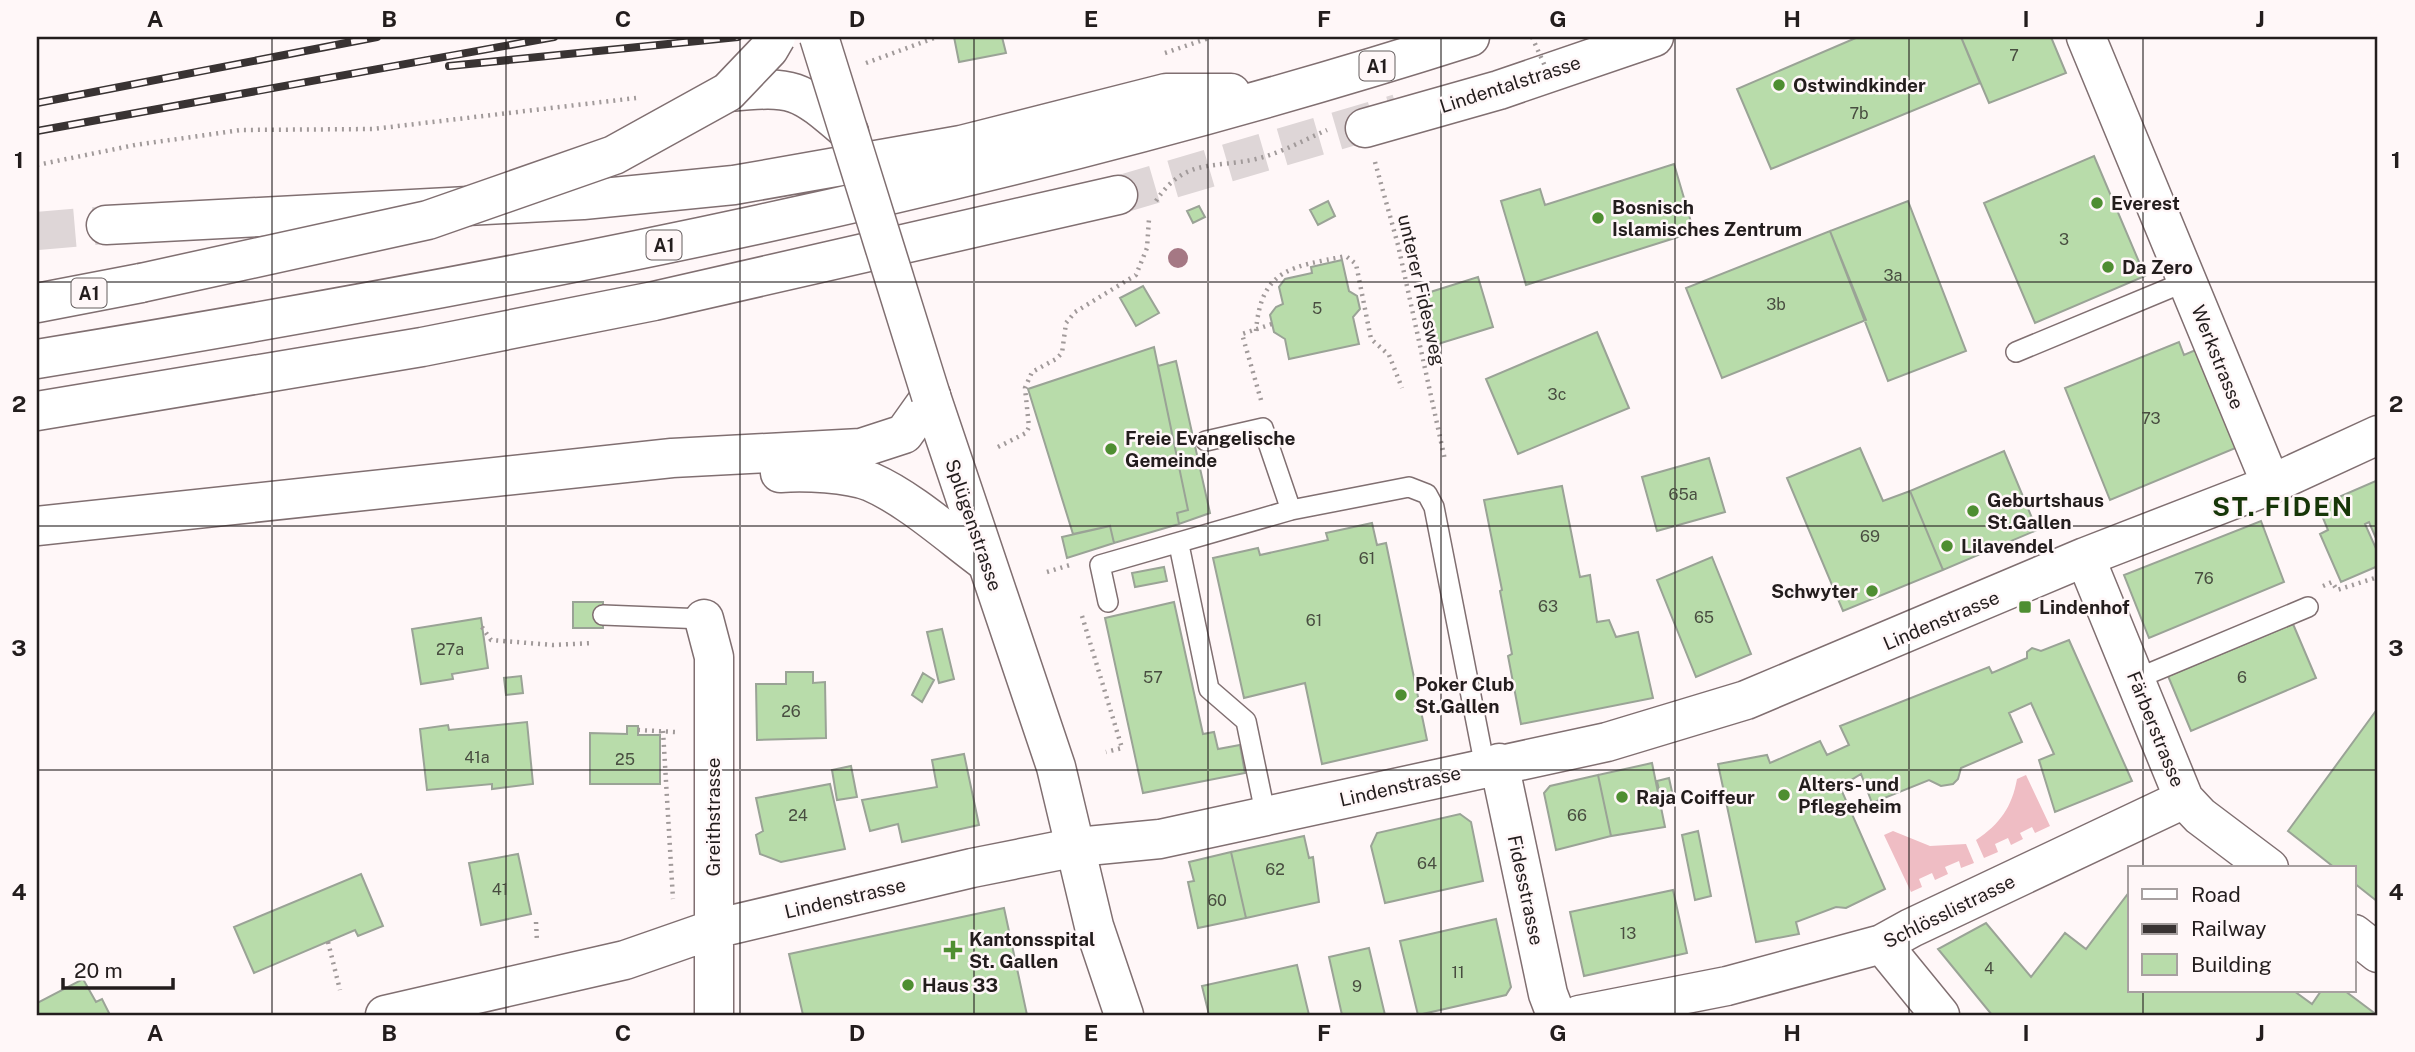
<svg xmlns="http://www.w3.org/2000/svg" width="2415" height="1052" viewBox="0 0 2415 1052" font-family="'Public Sans',sans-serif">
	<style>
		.green { fill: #efbdc4 }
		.building { fill: #b8dcaa; stroke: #9aa396; stroke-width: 2 }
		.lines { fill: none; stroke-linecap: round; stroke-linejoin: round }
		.highway-tunnel { stroke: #ded6d7; stroke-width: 38; stroke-dasharray: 38 19; stroke-linecap: butt }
		.lane-casing { stroke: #806f71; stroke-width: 22 }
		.street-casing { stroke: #806f71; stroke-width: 41 }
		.secondary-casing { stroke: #806f71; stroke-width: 41 }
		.highway-casing { stroke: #806f71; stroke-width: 41 }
		.path { stroke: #a19a9a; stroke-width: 4.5; stroke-dasharray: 2 5; stroke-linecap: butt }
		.lane { stroke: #fff; stroke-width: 19 }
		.street { stroke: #fff; stroke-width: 38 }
		.secondary { stroke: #fff; stroke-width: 38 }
		.highway { stroke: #fff; stroke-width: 38 }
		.rail-casing { stroke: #393333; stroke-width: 8 }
		.rail { stroke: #fff7f8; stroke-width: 5; stroke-dasharray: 16; stroke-linecap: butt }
		.secondary-bridge-casing { stroke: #806f71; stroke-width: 41; stroke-linecap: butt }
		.highway-bridge-casing { stroke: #806f71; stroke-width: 41; stroke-linecap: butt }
		.path-bridge { stroke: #a19a9a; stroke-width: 4.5; stroke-dasharray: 2 5; stroke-linecap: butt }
		.secondary-bridge { stroke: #fff; stroke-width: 38 }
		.highway-bridge { stroke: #fff; stroke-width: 38 }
		.tree { fill: #a57884 }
		.grid { fill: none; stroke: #231d1d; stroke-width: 2; stroke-opacity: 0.55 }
		.poi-dot { fill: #4e8e31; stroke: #fff7f8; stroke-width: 2.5 }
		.labels { text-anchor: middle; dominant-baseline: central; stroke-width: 5; stroke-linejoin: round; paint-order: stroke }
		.number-label { font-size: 16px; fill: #484d40 }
		.shield { fill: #fff7f8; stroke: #655e5f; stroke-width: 2 }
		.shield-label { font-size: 18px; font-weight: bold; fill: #231d1d }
		.street-label { font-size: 19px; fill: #231d1d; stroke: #fff7f8 }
		.poi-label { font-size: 19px; font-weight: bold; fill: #231d1d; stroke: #fff7f8; text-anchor: start }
		.district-label { font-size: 26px; font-weight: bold; letter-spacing: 2px; fill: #173608; stroke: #fff7f8 }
		.neatline { fill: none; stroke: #231d1d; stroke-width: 2.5 }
		.grid-label { font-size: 23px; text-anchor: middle; font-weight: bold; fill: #231d1d }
	</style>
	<rect width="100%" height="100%" fill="#fff7f8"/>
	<path class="green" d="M2026,775L2050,826L2035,833L2032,827L2020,833L2023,839L2011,845L2008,838L1995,844L1998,852L1984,858L1976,840C2000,824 2012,807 2017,779Z
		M1893,831L1930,846L1966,844L1974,863L1961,868L1959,861L1945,867L1948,874L1935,880L1932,873L1919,879L1922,887L1911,892L1884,835Z"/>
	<path class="building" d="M954,37H1002L1006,53L959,62Z
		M1858,37H1961L1980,83L1771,169L1737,89Z
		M1961,37H2051L2066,73L1989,103Z
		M2094,156L2145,276L2035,323L1984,203Z
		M1674,164L1694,232L1526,285L1501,201L1540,189L1545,205Z
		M1328,201L1335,216L1318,225L1310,210Z
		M1908,201L1966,351L1888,381L1830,231Z
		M1199,206L1205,217L1193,223L1187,211Z
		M1830,231L1866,320L1722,378L1686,288Z
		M1342,260L1349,291L1357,296L1360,309L1353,317L1359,344L1289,359L1285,339L1274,332L1270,315L1276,307L1283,304L1279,287L1285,279L1312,273L1311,267Z
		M1478,277L1493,327L1438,344L1424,294Z
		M1143,286L1159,313L1136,326L1120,298Z
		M1597,332L1629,408L1518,454L1486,379Z
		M2179,342L2184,355L2198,349L2238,447L2110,500L2065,388Z
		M1154,347L1188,510L1177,513L1179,524L1114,543L1110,526L1073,534L1028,389Z
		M1176,361L1210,513L1179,524L1177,513L1188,510L1158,366Z
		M1860,448L1883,501L1910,491L1943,570L1843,611L1787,478Z
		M2004,451L2037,530L1943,570L1910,491Z
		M1709,458L1725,512L1657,531L1642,477Z
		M2378,480V543L2369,522L2365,524L2378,553V566L2341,582L2320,534L2328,530L2318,506Z
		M1562,486L1580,577L1590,575L1597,622L1609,620L1616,637L1638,632L1653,698L1521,724L1508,656L1512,654L1500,591L1502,590L1484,500Z
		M2261,521L2284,582L2149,638L2124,575Z
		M1372,523L1377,545L1386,543L1427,740L1322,764L1305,683L1244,698L1213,558L1258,548L1260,555L1328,540L1326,533Z
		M1110,526L1114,543L1067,558L1062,537Z
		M1712,557L1751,654L1696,677L1657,580Z
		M1164,567L1167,581L1135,587L1132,573Z
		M573,602H603V628H573Z
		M1174,602L1203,734L1214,732L1218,749L1240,745L1245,773L1143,793L1105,618Z
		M481,618L488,668L452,674L453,679L421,684L412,629Z
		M2293,624L2316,678L2191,731L2168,676Z
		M942,629L954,679L939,683L927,632Z
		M2069,640L2132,781L2055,812L2039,760L2054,754L2031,703L2009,713L2022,742L1961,768L1958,779L1953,784L1941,786L1929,780L1872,803L1861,774L1840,787L1885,889L1846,908L1836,907L1796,922L1799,934L1756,942L1718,764L1767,755L1770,763L1820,741L1827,755L1849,745L1840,726L1989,667L1992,673L2027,658V652L2032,648L2041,651Z
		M786,672H813V683L825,682L826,738L757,740L756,684H786Z
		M923,673L934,680L922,702L912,695Z
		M521,676L523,693L506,695L504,678Z
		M2378,708V902L2354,883V868H2335L2288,831Z
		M527,722L533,784L492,789V784L427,790L420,729L448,725L449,730Z
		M627,726H638V735H660V784H590V733L627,734Z
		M964,754L979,825L902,842L898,824L870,831L862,800L937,787L932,760Z
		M1652,763L1665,827L1611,836L1598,775Z
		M851,766L857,797L837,800L832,770Z
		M1598,775L1611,836L1556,850L1544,793L1550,786Z
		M1669,778L1674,801L1662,804L1657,781Z
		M830,784L845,849L781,862L760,854L756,835L763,831L756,798Z
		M1460,814L1471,822L1483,881L1385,903L1371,846L1377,833Z
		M1698,831L1711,896L1695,900L1682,835Z
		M1304,836L1309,858L1313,857L1319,902L1246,918L1231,852Z
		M1231,852L1246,918L1198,928L1188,882L1194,881L1189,862Z
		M518,854L531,914L481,925L469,863Z
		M361,874L383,926L358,936L355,930L254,973L234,927Z
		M1673,890L1687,953L1584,976L1570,912Z
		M2130,891V991H2294L2312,1004L2321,991H2345L2377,1015H1992L1938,949L1986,923L2031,977L2065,933L2086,949Z
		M1004,908L1027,1015H803L789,954Z
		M1496,919L1511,987L1506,995L1418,1015L1400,941Z
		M1369,948L1385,1015H1342L1329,957Z
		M1297,965L1309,1015H1209L1202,986Z
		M83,979L96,1002L102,999L110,1015H37V1003Z"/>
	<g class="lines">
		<path class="highway-tunnel" d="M1118,195L1398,113
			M37,231L106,225"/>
		<defs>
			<path id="lane" d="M2016,352L2187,281
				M1206,441L1263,428L1291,510
				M1179,545L1209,689L1246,721L1266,817
				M1108,602L1100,565L1291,510L1409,487L1427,494L1434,507L1485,767
				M603,615L704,619
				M2136,679L2308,607"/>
			<path id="street" d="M2086,37L2271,484
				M2085,557L2184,799L2200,816L2269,868
				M704,619L714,657V1015
				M1499,763L1548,994L1556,1015
				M2354,934L2378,953
				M1882,944L1940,1015
				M385,1015L625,960L714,929L972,868L1077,847L1160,839L1607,742L1746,700L2085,557L2263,488L2378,435
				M1579,1015L1727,986L1882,944L1911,928L2184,799"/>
			<path id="secondary" d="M1365,128L1499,90L1654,37
				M931,396L1056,767L1094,926L1124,1015"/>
			<path id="highway" d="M728,92C795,86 798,88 849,132
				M106,225L583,200L734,185L961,145L1166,93H1231
				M37,303L141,283
				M37,359C520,280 1003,186 1470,37
				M37,411L422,347L654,301L1118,195
				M780,473C804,471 848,473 871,482C910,499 952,537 986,562
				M37,526L672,458L861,448L904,434L931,396"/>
		</defs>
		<use href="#lane" class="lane-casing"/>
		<use href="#street" class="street-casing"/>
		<use href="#secondary" class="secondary-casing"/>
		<use href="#highway" class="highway-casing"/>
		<path class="path" d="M1165,53L1212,37
			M866,63L937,37
			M1375,162L1398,245L1445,460
			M37,165L135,145L241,130L373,129L636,98
			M1156,201C1185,157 1214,169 1256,159C1281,153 1304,140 1327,130
			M1256,331C1261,268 1292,267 1346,256L1356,264L1371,339L1389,355L1402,388
			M1261,400L1242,334L1272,324
			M998,447L1026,433L1029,427L1025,388L1032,372L1056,359L1062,353L1066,323L1075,312L1136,275L1147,248L1149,219
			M1047,572L1073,564
			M2323,586L2332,582L2337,590L2378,577
			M1082,616L1122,748L1106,752
			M482,627L491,640L553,645L593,643
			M638,730L675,732
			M663,731L673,899
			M536,922L537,942
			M328,942L340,990"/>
		<use href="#lane" class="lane"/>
		<use href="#street" class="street"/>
		<use href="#secondary" class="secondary"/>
		<use href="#highway" class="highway"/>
		<defs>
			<path id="rail" d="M449,66L738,37
				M37,103L377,37
				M37,131L554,37"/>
		</defs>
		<use href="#rail" class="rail-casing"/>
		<use href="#rail" class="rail"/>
		<defs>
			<path id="secondary-bridge" d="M819,37L931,396"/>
			<path id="highway-bridge" d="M141,283L428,220L614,155L728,92L769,49L776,37"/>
		</defs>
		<use href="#secondary-bridge" class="secondary-bridge-casing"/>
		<use href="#highway-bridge" class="highway-bridge-casing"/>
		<path class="path-bridge" d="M1532,37L1548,73"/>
		<use href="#secondary-bridge" class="secondary-bridge"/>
		<use href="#highway-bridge" class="highway-bridge"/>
	</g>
	<circle class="tree" cx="1178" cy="258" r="10"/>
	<path class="grid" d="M272,37V1015M506,37V1015M740,37V1015M974,37V1015M1208,37V1015M1441,37V1015M1675,37V1015M1909,37V1015M2143,37V868M37,282H2378M37,526H2378M37,770H2378M2143,991V1015"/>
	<g class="poi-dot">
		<circle cx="1779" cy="85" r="7"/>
		<circle cx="2097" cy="203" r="7"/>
		<circle cx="1598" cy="218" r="7"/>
		<circle cx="2108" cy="267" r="7"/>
		<circle cx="1111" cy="449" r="7"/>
		<circle cx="1973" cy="511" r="7"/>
		<circle cx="1947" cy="546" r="7"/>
		<circle cx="1872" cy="591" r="7"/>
		<rect x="2018" y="600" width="14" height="14" rx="3.5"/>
		<circle cx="1401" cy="695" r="7"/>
		<circle cx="1784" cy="795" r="7"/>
		<circle cx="1622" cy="797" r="7"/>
		<path d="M949.5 939.5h7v7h7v7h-7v7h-7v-7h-7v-7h7z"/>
		<circle cx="908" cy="985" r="7"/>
	</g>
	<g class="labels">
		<g class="number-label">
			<text x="2014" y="55">7</text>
			<text x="1859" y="113">7b</text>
			<text x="2064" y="239">3</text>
			<text x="1893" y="275">3a</text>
			<text x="1776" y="304">3b</text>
			<text x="1317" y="308">5</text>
			<text x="1557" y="394">3c</text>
			<text x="2151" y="418">73</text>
			<text x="1683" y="494">65a</text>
			<text x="1870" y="536">69</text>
			<text x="1367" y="558">61</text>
			<text x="2204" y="578">76</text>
			<text x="1548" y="606">63</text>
			<text x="1704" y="617">65</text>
			<text x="1314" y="620">61</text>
			<text x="450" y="649">27a</text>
			<text x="1153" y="677">57</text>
			<text x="2242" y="677">6</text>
			<text x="791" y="711">26</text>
			<text x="477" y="757">41a</text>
			<text x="625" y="759">25</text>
			<text x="798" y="815">24</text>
			<text x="1577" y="815">66</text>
			<text x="1427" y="863">64</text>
			<text x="1275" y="869">62</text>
			<text x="500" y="889">41</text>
			<text x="1217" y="900">60</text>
			<text x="1628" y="933">13</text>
			<text x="1989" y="968">4</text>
			<text x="1458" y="972">11</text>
			<text x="1357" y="986">9</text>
		</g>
		<g class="shield">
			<rect x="1359.5" y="51.5" width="35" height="29" rx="5"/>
			<rect x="646.5" y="230.5" width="35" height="29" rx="5"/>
			<rect x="71.5" y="278.5" width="35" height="29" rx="5"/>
		</g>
		<g class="shield-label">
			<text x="1377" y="66">A1</text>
			<text x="664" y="245">A1</text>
			<text x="89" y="293">A1</text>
		</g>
		<g class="street-label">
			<text transform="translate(1510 84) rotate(-18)">Lindentalstrasse</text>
			<text transform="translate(1422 290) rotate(77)">unterer Fidesweg</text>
			<text transform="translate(2218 357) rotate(68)">Werkstrasse</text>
			<text transform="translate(974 525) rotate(71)">Splügenstrasse</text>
			<text transform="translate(1941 620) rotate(-23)">Lindenstrasse</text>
			<text transform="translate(2156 729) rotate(68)">Färberstrasse</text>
			<text transform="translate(1400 786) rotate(-13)">Lindenstrasse</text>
			<text transform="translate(713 817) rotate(-90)">Greithstrasse</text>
			<text transform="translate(1526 890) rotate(78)">Fidesstrasse</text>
			<text transform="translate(845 898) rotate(-13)">Lindenstrasse</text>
			<text transform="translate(1949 911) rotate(-26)">Schlösslistrasse</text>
		</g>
		<g class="poi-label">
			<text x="1793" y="85">Ostwindkinder</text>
			<text x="2111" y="203">Everest</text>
			<text x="1612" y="207">Bosnisch<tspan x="1612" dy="22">Islamisches Zentrum</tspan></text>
			<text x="2122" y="267">Da Zero</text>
			<text x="1125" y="438">Freie Evangelische<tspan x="1125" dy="22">Gemeinde</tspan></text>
			<text x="1987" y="500">Geburtshaus<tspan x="1987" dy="22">St.Gallen</tspan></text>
			<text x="1961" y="546">Lilavendel</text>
			<text x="1858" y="591" text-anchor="end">Schwyter</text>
			<text x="2039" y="607">Lindenhof</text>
			<text x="1415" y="684">Poker Club<tspan x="1415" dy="22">St.Gallen</tspan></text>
			<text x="1798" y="784">Alters- und<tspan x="1798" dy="22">Pflegeheim</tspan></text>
			<text x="1636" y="797">Raja Coiffeur</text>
			<text x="969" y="939">Kantonsspital<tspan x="969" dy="22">St. Gallen</tspan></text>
			<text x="922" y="985">Haus 33</text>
		</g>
		<g class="district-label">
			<text x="2283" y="506">ST. FIDEN</text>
		</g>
	</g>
	<rect width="2415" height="1052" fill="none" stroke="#fff7f8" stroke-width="77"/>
	<rect x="2128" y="866" width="228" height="126" fill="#fff7f8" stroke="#a7a0a0" stroke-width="2"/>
	<rect x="2142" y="889" width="35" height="10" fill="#ffffff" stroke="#a7a0a0" stroke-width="2"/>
	<text x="2191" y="902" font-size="21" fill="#231d1d">Road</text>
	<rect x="2142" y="924" width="35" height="10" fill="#393333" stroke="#a7a0a0" stroke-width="2"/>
	<text x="2191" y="936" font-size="21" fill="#231d1d">Railway</text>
	<rect x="2142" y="954" width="35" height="21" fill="#b8dcaa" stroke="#a7a0a0" stroke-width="2"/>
	<text x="2191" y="972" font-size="21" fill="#231d1d">Building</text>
	<path d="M63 978v10h110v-10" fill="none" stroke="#231d1d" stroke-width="3.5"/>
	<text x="74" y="978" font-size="21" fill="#231d1d" stroke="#fff7f8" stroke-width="5" paint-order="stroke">20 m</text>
	<rect x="38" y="38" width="2338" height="976" class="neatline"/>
	<g class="grid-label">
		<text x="155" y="27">A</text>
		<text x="389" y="27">B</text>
		<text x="623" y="27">C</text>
		<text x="857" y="27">D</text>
		<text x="1091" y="27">E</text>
		<text x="1324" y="27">F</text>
		<text x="1558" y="27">G</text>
		<text x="1792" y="27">H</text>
		<text x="2026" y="27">I</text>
		<text x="2260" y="27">J</text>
		<text x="19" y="168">1</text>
		<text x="2396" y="168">1</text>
		<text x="19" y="412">2</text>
		<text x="2396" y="412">2</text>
		<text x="19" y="656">3</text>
		<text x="2396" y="656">3</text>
		<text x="19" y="900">4</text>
		<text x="2396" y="900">4</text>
		<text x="155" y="1041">A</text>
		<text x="389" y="1041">B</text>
		<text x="623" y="1041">C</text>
		<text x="857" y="1041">D</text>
		<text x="1091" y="1041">E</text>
		<text x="1324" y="1041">F</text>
		<text x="1558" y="1041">G</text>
		<text x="1792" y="1041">H</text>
		<text x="2026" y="1041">I</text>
		<text x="2260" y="1041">J</text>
	</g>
</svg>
